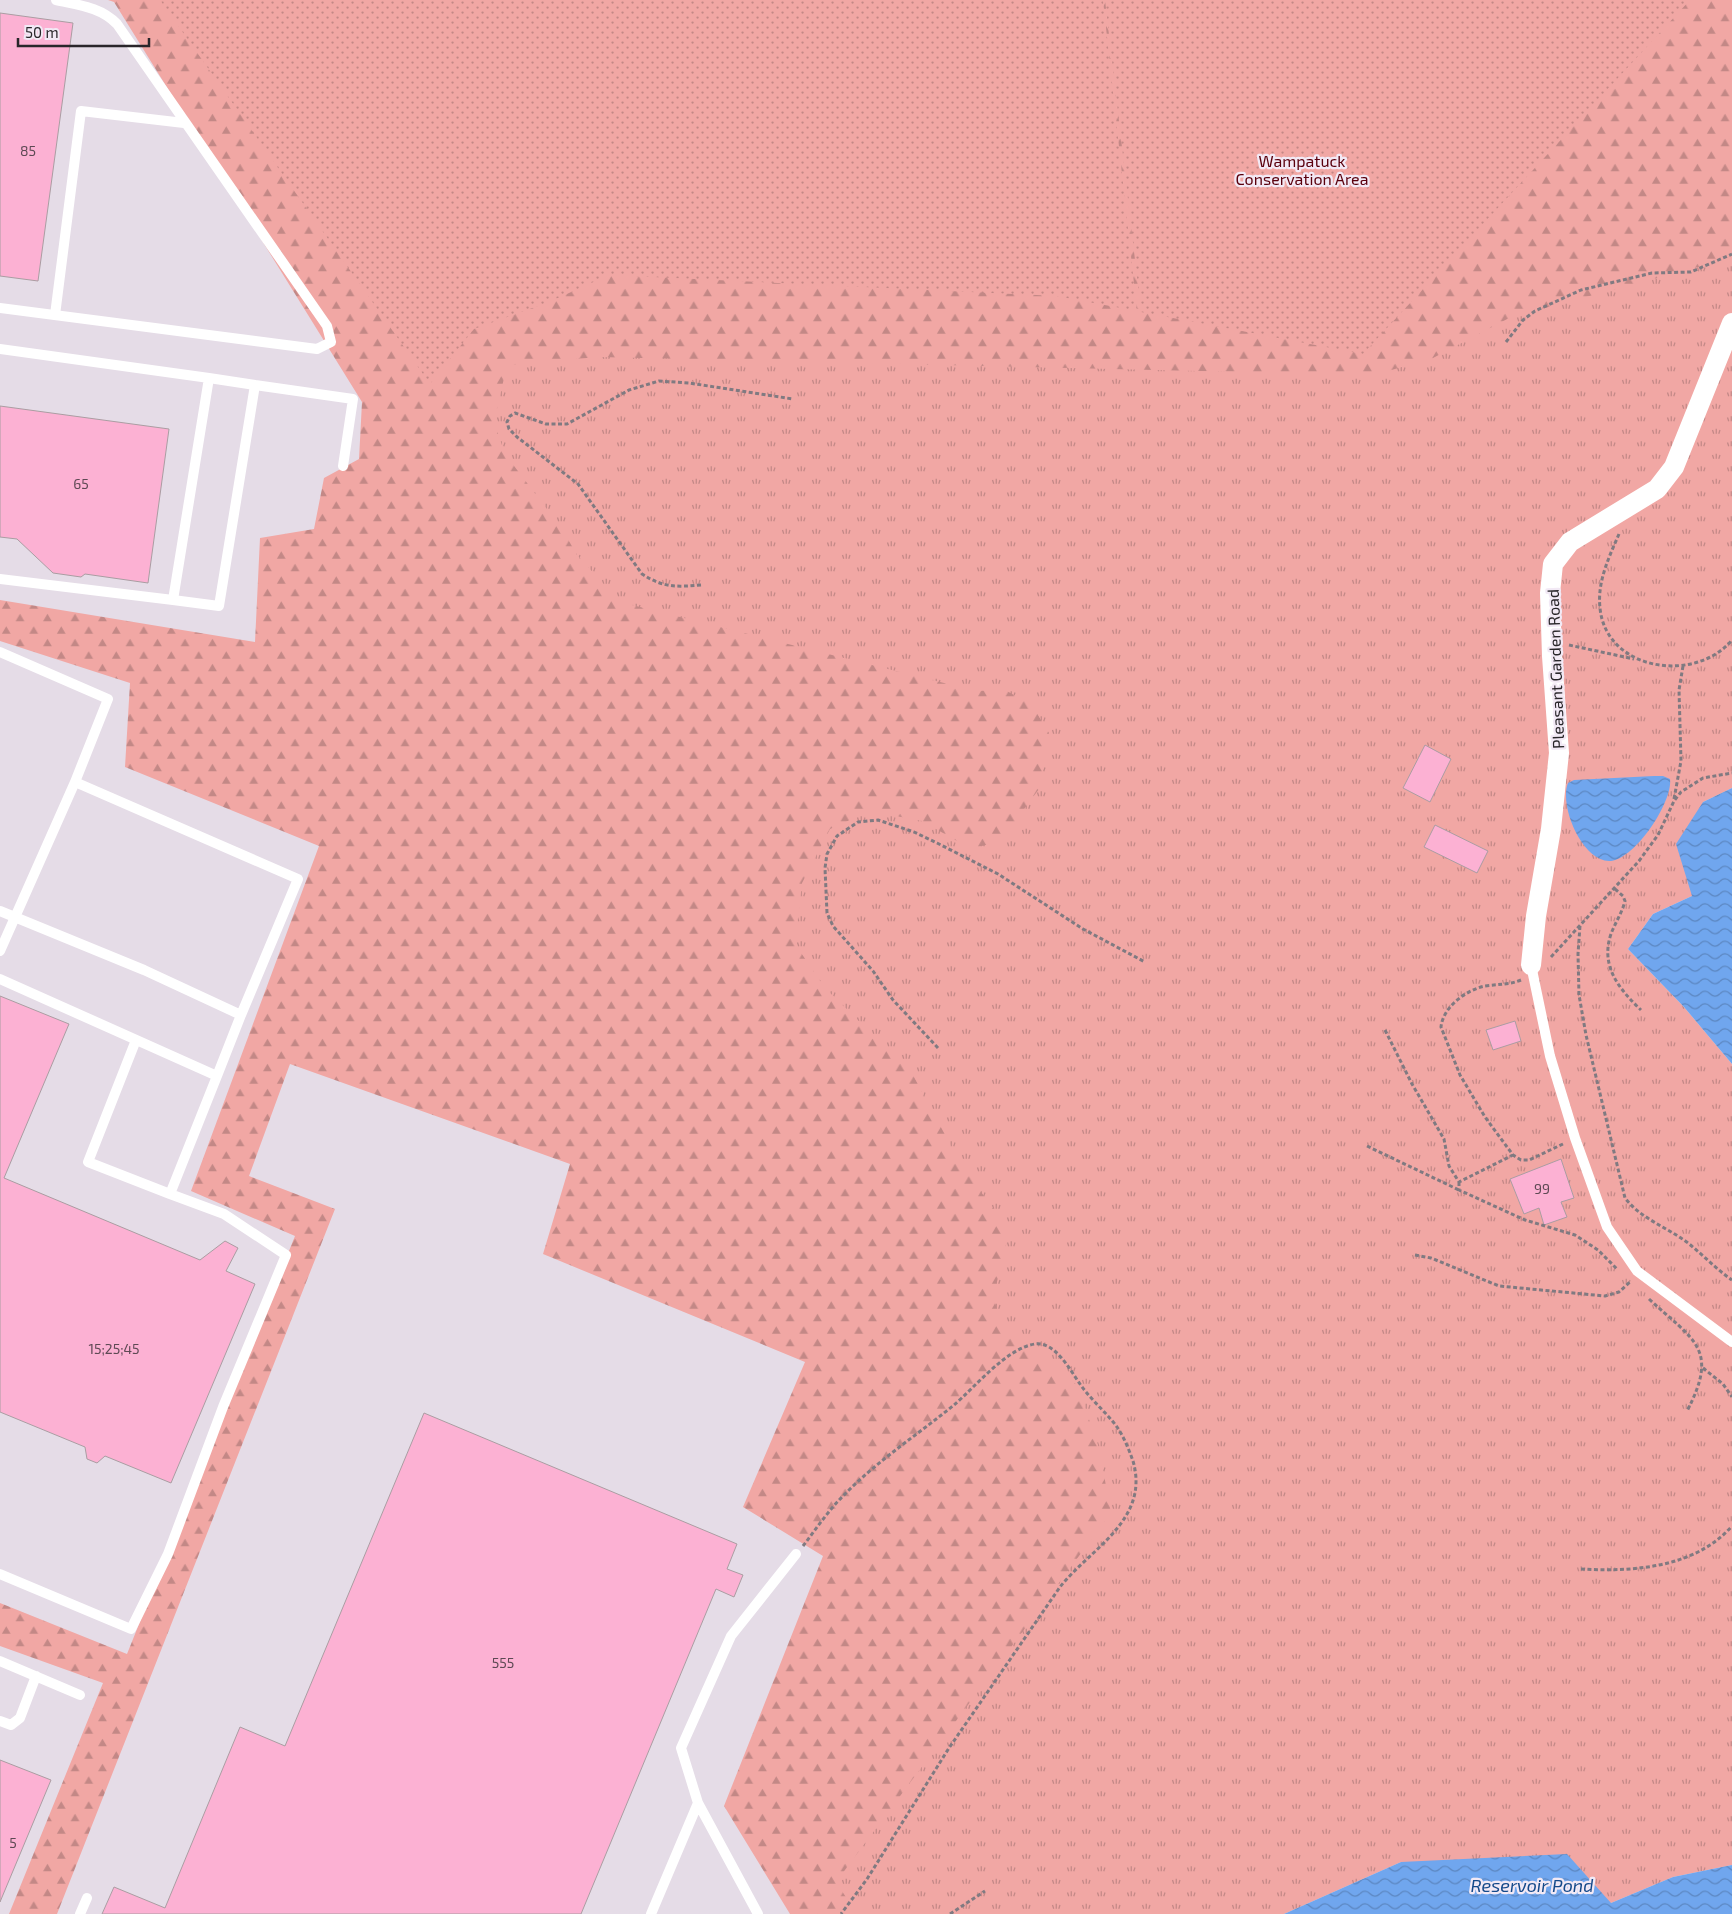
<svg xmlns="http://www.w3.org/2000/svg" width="1732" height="1914" viewBox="0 0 1732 1914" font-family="'Exo 2',sans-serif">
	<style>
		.grass { fill: url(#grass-tufts) }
		.forest { fill: url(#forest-firs) }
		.park { fill: url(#park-dots) }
		.water { fill: url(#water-waves) }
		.building { fill: #fcb1d3; stroke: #aa9da2 }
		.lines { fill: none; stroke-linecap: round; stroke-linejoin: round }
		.path { stroke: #807a81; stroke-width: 3; stroke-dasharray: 4 2.5; stroke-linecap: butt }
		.service { stroke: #fff; stroke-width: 10 }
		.minor { stroke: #fff; stroke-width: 20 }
		.labels { text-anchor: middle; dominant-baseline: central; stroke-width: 4.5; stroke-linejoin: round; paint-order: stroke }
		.number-label { font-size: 14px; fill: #5e4954 }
		.park-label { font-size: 16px; fill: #5a000d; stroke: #f2e9f5 }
		.street-label { font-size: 16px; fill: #29262a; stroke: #f2e9f5 }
		.water-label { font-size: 18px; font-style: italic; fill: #14498a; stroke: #f2e9f5 }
	</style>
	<defs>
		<pattern id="grass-tufts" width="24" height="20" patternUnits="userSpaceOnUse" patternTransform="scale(1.25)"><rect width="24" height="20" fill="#f1a7a4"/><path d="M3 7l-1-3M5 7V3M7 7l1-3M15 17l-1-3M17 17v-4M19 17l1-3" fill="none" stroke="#c38886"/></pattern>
		<pattern id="forest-firs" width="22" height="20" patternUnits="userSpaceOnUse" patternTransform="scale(1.25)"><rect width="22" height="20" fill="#f1a7a4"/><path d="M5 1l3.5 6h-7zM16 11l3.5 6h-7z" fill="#c38886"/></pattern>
		<pattern id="park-dots" width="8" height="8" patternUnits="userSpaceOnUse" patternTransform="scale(1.25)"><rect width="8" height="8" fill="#f1a7a4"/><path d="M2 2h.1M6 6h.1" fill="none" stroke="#c38886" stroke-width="1.8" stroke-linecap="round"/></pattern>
		<pattern id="water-waves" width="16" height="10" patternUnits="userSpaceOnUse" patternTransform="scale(1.25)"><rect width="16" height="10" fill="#70a6ee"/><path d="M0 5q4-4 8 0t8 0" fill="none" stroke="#5c87c1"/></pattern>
	</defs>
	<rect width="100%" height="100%" fill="#e5dce7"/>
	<path class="grass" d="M1732,216V788L1703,802L1692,896L1653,914L1628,949L1684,1007L1732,1064V1865L1673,1877L1611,1903L1401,1862L1284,1914H819L898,1683L818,1011L491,515L474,329Z"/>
	<path class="forest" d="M108,0H1732V258L1511,317L1433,358L1374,375L598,357L507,365L494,422L505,454L562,529L577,555L620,602L976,691L1005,690L1032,705L1049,733L1039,789L1000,841L971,849L922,821L870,811L830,829L802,883L795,944L825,988L912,1073L959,1161L996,1213L1007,1241L993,1298L1004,1327L1077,1385L1099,1448L1111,1513L836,1882L857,1914H790L724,1806L823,1556L743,1507L805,1362L543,1254L570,1164L290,1064L249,1176L335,1209L57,1914H9L103,1683L0,1646V1603L127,1654L295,1236L191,1191L319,846L125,767L130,683L0,641V600L255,642L260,538L314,529L324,478L359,459L362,402L114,2Z"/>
	<path class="park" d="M160,0H1103L1137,311L1056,296L609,275L549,302L474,329L430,384Z
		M1105,0H1690L1363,354L1141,312Z"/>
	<path class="water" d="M1654,776H1663L1670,779C1673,802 1634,861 1609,861C1581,860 1559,805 1568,783L1574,780Z
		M1732,788V1064L1684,1007L1628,949L1653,914L1692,896L1676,844L1703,802Z
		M1567,1854L1611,1903L1673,1877L1732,1865V1914H1284L1401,1862Z"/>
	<path class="building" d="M0,13L73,23L38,281L0,276Z
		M0,406L169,429L148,583L85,574L81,577L53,573L17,539L0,537Z
		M1425,745L1451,759L1430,802L1403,788Z
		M1435,825L1488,851L1477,873L1424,847Z
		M0,996L69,1024L4,1178L200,1260L225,1241L238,1248L226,1271L255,1284L171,1483L105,1456L97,1463L87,1459L85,1447L0,1412Z
		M1515,1021L1521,1041L1493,1050L1486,1030Z
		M1561,1159L1574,1198L1561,1202L1567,1217L1544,1225L1539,1208L1524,1214L1510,1179Z
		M424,1413L737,1544L727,1569L743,1575L734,1597L716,1589L581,1914H102L114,1887L165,1908L240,1727L285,1746Z
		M0,1760L51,1780L0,1902Z"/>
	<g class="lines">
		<path class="path" d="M1506,342L1523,320L1535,311L1581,290L1652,273L1691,272L1732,254
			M1619,534C1609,557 1597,582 1600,608C1606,671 1695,684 1732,640
			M701,585C676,587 664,588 642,574L578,484L517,437L509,429L507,422L510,416L515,413L546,424H567L629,390L659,381L689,383L793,399
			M1569,645L1634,659
			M1674,799L1681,761L1679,690L1683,666
			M1615,889L1623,896L1625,901C1622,913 1615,923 1611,934C1600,966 1619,989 1641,1010
			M1580,926L1578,954L1579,995L1586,1035L1625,1198C1641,1219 1667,1227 1688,1243C1703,1255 1716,1269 1732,1280
			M1551,957L1639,861L1658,835L1674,801L1681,792L1703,778L1732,773
			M1521,980C1509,985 1498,984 1485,986C1466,990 1443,1007 1441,1027L1460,1075L1485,1117L1513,1155L1521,1160H1529L1563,1144
			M1385,1030L1412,1084L1444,1139L1449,1166L1459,1182L1513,1155
			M938,1048L893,1000L873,971L833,926L827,913L825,868L827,854L837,836L858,822L878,820L914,832L937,843L998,874L1083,929L1145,962
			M1367,1146L1459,1190
			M1459,1182V1190L1525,1220L1575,1235L1598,1250L1618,1270
			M1415,1255L1431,1258L1499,1286L1605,1296L1619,1292L1630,1282
			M1649,1299C1693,1340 1720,1348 1687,1411
			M1703,1368L1723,1384L1732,1397
			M803,1546C816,1529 828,1511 843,1496C877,1461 917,1435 954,1405C975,1387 1007,1348 1035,1344C1055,1341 1070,1370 1080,1384C1091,1400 1106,1412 1117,1427C1124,1437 1129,1450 1133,1461C1150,1520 1091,1548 1060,1587L949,1748L867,1879L841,1914
			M1581,1569C1633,1572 1695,1568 1732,1526
			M950,1914L985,1891"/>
		<path class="service" d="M0,308L317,349L331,342L327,326L117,24C101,7 78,5 56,0
			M55,315L81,111L184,123
			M0,349L209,378L173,600L0,579
			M255,385L353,399L343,466
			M173,600L219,606L255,385L209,378
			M0,652L108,699L75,782L298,879L241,1015L144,970L0,911
			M0,951L75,782
			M1531,965L1550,1056L1575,1138L1607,1227L1637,1271L1732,1342
			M0,979L217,1076L241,1015
			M136,1040L88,1162L170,1194L217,1076
			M0,1574L131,1629L168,1554L223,1407L286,1255L224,1214L170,1194
			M0,1661L80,1695
			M0,1721L11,1725L20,1718L36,1676
			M698,1803L681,1748L731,1636L796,1554
			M80,1914L87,1898
			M651,1914L698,1803L758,1914"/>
		<path class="minor" d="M1531,965L1536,916L1551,829L1559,753L1552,656L1550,593L1553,564L1570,542L1657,489L1674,467L1732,323"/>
	</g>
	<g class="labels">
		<g class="number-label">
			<text x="28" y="150">85</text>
			<text x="81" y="483">65</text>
			<text x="1542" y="1188">99</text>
			<text x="114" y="1348">15;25;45</text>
			<text x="503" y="1662">555</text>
			<text x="13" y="1842">5</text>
		</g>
		<g class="park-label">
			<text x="1302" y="160">Wampatuck<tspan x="1302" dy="18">Conservation Area</tspan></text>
		</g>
		<g class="street-label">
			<text transform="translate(1555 669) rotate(-92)">Pleasant Garden Road</text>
		</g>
		<g class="water-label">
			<text x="1532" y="1885">Reservoir Pond</text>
		</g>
	</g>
	<path d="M18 38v8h131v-8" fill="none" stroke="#29262a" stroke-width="2.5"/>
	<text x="25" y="38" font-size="15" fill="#29262a" stroke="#f2e9f5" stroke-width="4" paint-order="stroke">50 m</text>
</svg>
